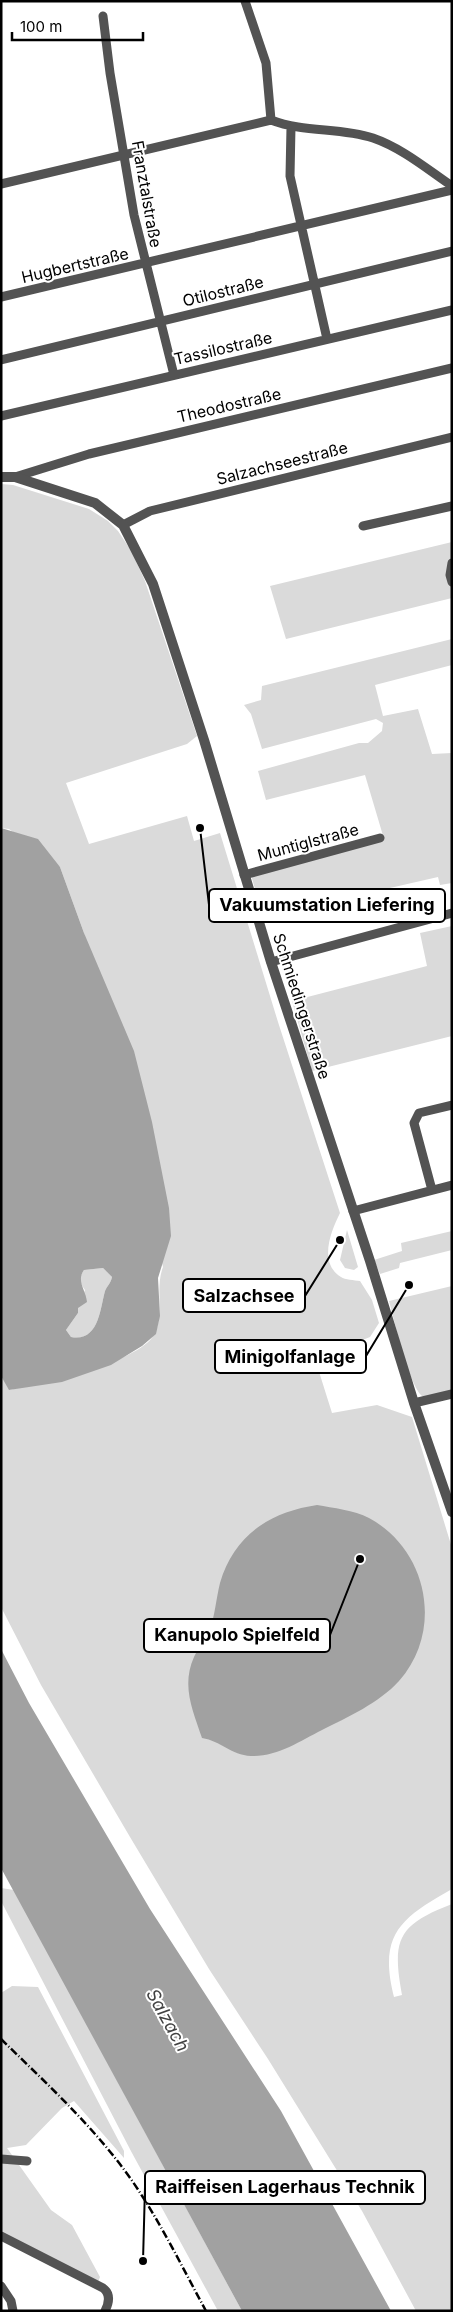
<svg xmlns="http://www.w3.org/2000/svg" width="453" height="2312" viewBox="0 0 453 2312" font-family="Inter,sans-serif">
	<style>
		.green { fill: #dadada }
		.water { fill: #a1a1a1; fill-rule: evenodd }
		.lines { fill: none; stroke-linecap: round; stroke-linejoin: round }
		.minor { stroke: #535353; stroke-width: 9 }
		.tertiary { stroke: #535353; stroke-width: 10 }
		.rail { stroke: #000; stroke-width: 2.5; stroke-dasharray: 8 2.5 1 2.5; stroke-linecap: butt }
		.labels { text-anchor: middle; dominant-baseline: central; stroke-width: 4; stroke-linejoin: round; paint-order: stroke }
		.street-label { font-size: 16px; fill: #000; stroke: #fff }
		.water-label { font-size: 18px; font-style: italic; fill: #424242; stroke: #fff }
		.leader { fill: none; stroke: #000; stroke-width: 2 }
		.callout-dot { fill: #000; stroke: #fff; stroke-width: 2 }
		.callout { fill: #fff; stroke: #000; stroke-width: 2 }
		.callout-label { font-size: 18px; text-anchor: middle; font-weight: bold; fill: #000 }
	</style>
	<rect width="100%" height="100%" fill="#fff"/>
	<path class="green" d="M1,484L13,485L89,509L108,521L118,531L132,552L145,581L197,736L187,744L66,783L89,844L187,816L194,841L220,833L278,1022L340,1213C331,1231 318,1263 341,1277C345,1280 354,1280 360,1281L372,1300L379,1323L370,1337L315,1359L332,1413L377,1405L412,1417L452,1548V1889C401,1918 378,1934 394,1997L402,1995C392,1940 397,1925 452,1904V2311H416L362,2211L268,2059L209,1969L130,1837L41,1685L1,1607V1376L10,1390C41,1382 144,1363 156,1331C164,1310 155,1288 163,1267L84,933L60,867L9,829L1,828Z
		M452,542V598L286,639L270,586Z
		M452,639V665L375,685L383,716L418,709L432,754L452,753V883L440,885L438,877L263,917L251,875L384,839L365,775L266,800L258,771L359,743H368L382,731L383,723L376,719L262,749L251,714L244,705L261,700L262,686Z
		M452,926V1036L312,1071L292,1001L427,966L420,933Z
		M347,1230L358,1267L354,1270L345,1268L340,1260Z
		M452,1231V1250L400,1263L399,1268L380,1274L374,1260L402,1251L401,1243Z
		M103,1268L112,1277C111,1283 107,1286 105,1291C100,1309 99,1342 71,1337L66,1330L78,1313V1308L85,1290C80,1283 78,1278 84,1270Z
		M452,1286V1391L424,1397C410,1391 394,1319 389,1301Z
		M1,1888L14,1890L242,2311H218L132,2153L1,1901Z
		M12,1986L38,1987L124,2151V2158L74,2101L62,2108L26,2145L7,2148L51,2210L72,2225L100,2277L98,2282L1,2233V1993Z"/>
	<path class="water" d="M1,828L38,839L60,867L84,933L134,1051L152,1122L169,1208L171,1236L158,1278L160,1316L156,1334L142,1346L111,1365L62,1382L9,1390L1,1376ZM103,1268L112,1277C111,1283 107,1286 105,1291C100,1309 99,1342 71,1337L66,1330L78,1313V1308L87,1302C86,1290 76,1281 84,1270Z
		M317,1505C333,1508 354,1510 369,1518C428,1550 444,1630 399,1681C379,1703 348,1717 322,1730C300,1741 277,1757 251,1756C231,1755 221,1741 202,1738C193,1711 181,1686 194,1657C198,1648 206,1640 209,1632C215,1616 216,1599 220,1583C234,1535 270,1512 317,1505Z
		M1,1649L29,1703L150,1909L281,2111L391,2311H242L1,1868Z"/>
	<g class="lines">
		<path class="minor" d="M245,1L266,63L271,120C305,133 339,127 373,138C402,148 427,169 452,186
			M103,16L110,73L134,215L174,375
			M291,127L290,176L327,339
			M1,184L271,120
			M1,297L452,190
			M1,360L452,251
			M1,416L452,310
			M15,477L89,454L452,368
			M123,525L150,511L452,437
			M363,526L452,506
			M452,563L450,575L452,582
			M244,875L380,838
			M271,962L452,913
			M432,1190L414,1123L419,1113L452,1105
			M353,1211L452,1185
			M414,1403L452,1394
			M1,2159L27,2161
			M1,2236L103,2288C111,2294 109,2303 105,2311
			M1,2286L11,2301L13,2311"/>
		<path class="tertiary" d="M1,477H15L95,503L123,525L153,584L204,740L271,962L370,1261L414,1403L452,1512"/>
		<path class="rail" d="M1,2039C45,2082 92,2125 128,2175C158,2217 181,2265 206,2311"/>
	</g>
	<g class="labels">
		<g class="street-label">
			<text transform="translate(147 194) rotate(80)">Franztalstraße</text>
			<text transform="translate(75 265) rotate(-13)">Hugbertstraße</text>
			<text transform="translate(223 291) rotate(-14)">Otilostraße</text>
			<text transform="translate(223 348) rotate(-13)">Tassilostraße</text>
			<text transform="translate(229 405) rotate(-13)">Theodostraße</text>
			<text transform="translate(282 463) rotate(-14)">Salzachseestraße</text>
			<text transform="translate(308 842) rotate(-15)">Muntiglstraße</text>
			<text transform="translate(302 1006) rotate(72)">Schmiedingerstraße</text>
		</g>
		<g class="water-label">
			<text transform="translate(168 2020) rotate(61)">Salzach</text>
		</g>
	</g>
	<path class="leader" d="M200 828L209 905M340 1240L305 1296M409 1285L366 1356M360 1559L330 1635M143 2261L145 2187"/>
	<g class="callout-dot">
		<circle cx="200" cy="828" r="5"/>
		<circle cx="340" cy="1240" r="5"/>
		<circle cx="409" cy="1285" r="5"/>
		<circle cx="360" cy="1559" r="5"/>
		<circle cx="143" cy="2261" r="5"/>
	</g>
	<g class="callout">
		<rect x="209" y="889" width="236" height="33" rx="5"/>
		<rect x="183" y="1279" width="122" height="33" rx="5"/>
		<rect x="215" y="1340" width="151" height="33" rx="5"/>
		<rect x="144" y="1619" width="186" height="33" rx="5"/>
		<rect x="145" y="2171" width="280" height="33" rx="5"/>
	</g>
	<g class="callout-label">
		<text x="327" y="911">Vakuumstation Liefering</text>
		<text x="244" y="1302">Salzachsee</text>
		<text x="290" y="1363">Minigolfanlage</text>
		<text x="237" y="1641">Kanupolo Spielfeld</text>
		<text x="285" y="2193">Raiffeisen Lagerhaus Technik</text>
	</g>
	<rect width="453" height="2312" fill="none" stroke="#000000" stroke-width="5"/>
	<path d="M12 32v8h131v-8" fill="none" stroke="#000000" stroke-width="2.5"/>
	<text x="20" y="32" font-size="15" fill="#000000" stroke="#ffffff" stroke-width="4" paint-order="stroke">100 m</text>
</svg>
